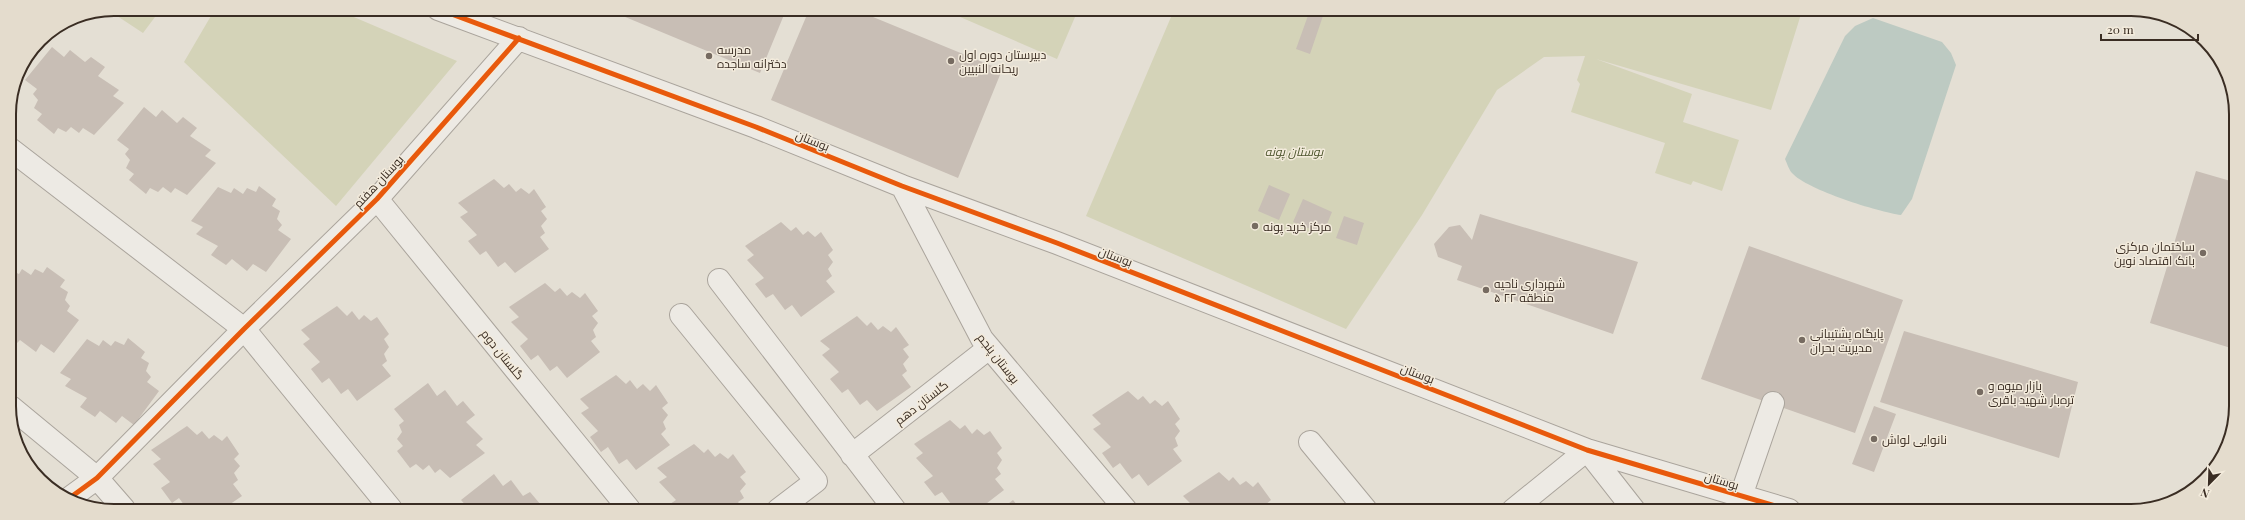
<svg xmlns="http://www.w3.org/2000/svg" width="2245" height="520" viewBox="0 0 2245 520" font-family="'Playfair Display',Cairo,serif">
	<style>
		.green { fill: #d4d3b8 }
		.water { fill: #bdcac2 }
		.building { fill: #c8beb5 }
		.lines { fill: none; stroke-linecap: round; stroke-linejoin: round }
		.minor-casing { stroke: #aaa49c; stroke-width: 24 }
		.minor { stroke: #edeae4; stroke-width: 22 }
		.cycleway-casing { stroke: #f3ebdc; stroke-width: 8 }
		.cycleway { stroke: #e8590c; stroke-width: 5 }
		.poi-dot { fill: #766b61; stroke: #f3ebdc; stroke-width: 1.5 }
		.labels { text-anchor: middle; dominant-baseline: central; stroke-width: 3; stroke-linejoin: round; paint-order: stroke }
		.poi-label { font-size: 12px; fill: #3a2d23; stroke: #f3ebdc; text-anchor: start }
		.street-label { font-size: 12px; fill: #3a2d23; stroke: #f3ebdc }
		.park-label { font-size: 12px; font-style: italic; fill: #4c542c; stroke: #f3ebdc }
		.rim { fill: none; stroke: #3a2d23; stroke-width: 2 }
	</style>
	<rect width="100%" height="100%" fill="#e4dfd4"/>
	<path class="green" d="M114,9H161L143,33L108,10Z
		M215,9H335L457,61L336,206L184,62Z
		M944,10H1078L1057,59Z
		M1174,10L1802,11L1771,110L1596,59L1692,94L1683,122L1739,140L1722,191L1693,181L1691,185L1655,173L1665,143L1571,112L1580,84L1577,80L1585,56L1544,57L1497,90L1422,215L1346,329L1086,216Z"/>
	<path class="water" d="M1873,18L1942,42L1951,53L1956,65L1912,199L1901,215C1879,212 1807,190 1792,173C1789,170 1787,163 1785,159L1845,36L1855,26Z"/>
	<path class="building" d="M606,9L767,10H786L760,73Z
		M809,10H856L1002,70L958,178L771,100Z
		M1310,10H1325L1310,54L1296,49Z
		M52,47L64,57L70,50L85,62L91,57L105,67L98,76L119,90L113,96L124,103L94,135L83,128L79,133L71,127L66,132L58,128L54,134L37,120L42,114L34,108L38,100L33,94L37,89L25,80Z
		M144,107L156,117L162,110L177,123L183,117L197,128L190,136L211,150L205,156L216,163L187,195L175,188L171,193L163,187L158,192L150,188L146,194L129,180L134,174L126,168L130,160L125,154L129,149L117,140Z
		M2196,171L2234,182V349L2150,323Z
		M494,179L504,188L509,184L516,192L521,188L529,194L534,189L546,207L541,211L547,219L541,226L545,233L540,237L549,249L515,273L505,262L498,267L486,251L480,255L468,241L477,235L460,217L468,212L458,203Z
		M1269,185L1290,194L1279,220L1258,211Z
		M259,186L276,199L272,206L280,211L277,219L282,225L278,230L291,239L266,272L253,264L247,271L232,259L226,265L211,255L218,246L196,234L203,227L191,221L218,187L231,193L234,188L243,194L247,188L256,192Z
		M1303,199L1332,212L1323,234L1293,222Z
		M1480,214L1638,262L1613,334L1457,280L1462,266L1438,257L1434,244L1449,227L1460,225L1472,240Z
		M1344,216L1364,223L1357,245L1336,238Z
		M781,222L791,231L796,227L803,235L808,231L815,237L821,232L833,250L828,255L833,262L828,269L832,276L826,281L835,292L801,317L792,305L785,310L773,294L766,298L755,284L764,278L747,260L754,255L745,246Z
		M1749,246L1903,300L1855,433L1701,379Z
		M47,267L65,280L60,287L68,292L65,300L70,306L67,311L79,320L54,353L41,344L36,352L20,340L14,346L11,343L10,270L19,274L22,269L31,275L35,269L43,273Z
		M545,283L555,292L560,288L567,296L572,292L580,298L585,293L598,311L592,316L598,323L593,330L596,337L591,341L600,352L567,378L557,366L550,371L538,355L531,360L520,346L528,339L511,322L519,317L509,307Z
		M337,306L347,316L352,311L359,320L364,315L371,321L377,317L389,334L384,339L389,347L384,354L387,361L382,365L391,376L357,401L348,389L341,394L329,378L322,383L311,369L320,362L303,344L310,339L301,330Z
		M857,316L867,326L871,322L878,330L883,326L891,332L896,327L909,345L903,349L909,357L903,364L907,371L902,375L911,387L877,411L867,400L860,405L848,389L842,393L830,379L839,372L822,355L830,349L820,341Z
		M1904,331L2078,382L2059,458L1880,402Z
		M128,338L145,352L141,358L149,363L146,371L151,377L147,382L159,391L134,425L122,416L116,423L100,411L95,417L80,407L87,398L65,386L71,379L60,373L87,339L99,346L103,340L111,346L115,341L124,345Z
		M616,375L626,384L630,380L637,389L643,384L650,391L656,385L668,403L662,408L668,415L663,422L666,429L661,434L670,445L636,470L627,459L619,464L608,447L601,452L590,437L598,431L581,413L589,408L580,399Z
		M428,383L437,396L445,390L457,406L463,401L475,415L466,422L483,439L476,445L485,453L450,478L440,469L435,473L429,465L423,470L416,464L410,468L397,451L403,446L397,439L402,432L399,425L404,421L394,409Z
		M1128,391L1138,400L1143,396L1150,404L1155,400L1162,406L1168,401L1180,419L1175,424L1180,431L1175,438L1178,446L1173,449L1182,461L1148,486L1139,474L1132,479L1120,463L1113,468L1102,453L1111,447L1093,429L1101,424L1092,415Z
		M1874,406L1896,414L1874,472L1852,464Z
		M950,420L960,429L965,425L972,434L977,429L984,435L990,431L1002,448L997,453L1002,460L997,468L1001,474L995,479L1004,490L978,510H966L961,503L954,508L942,492L935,496L924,482L933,476L916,458L923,453L914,444Z
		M187,426L197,435L202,431L209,439L214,435L222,441L227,436L239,454L234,459L240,466L234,473L238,480L233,484L242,496L223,509H187L179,498L172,503L161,488L170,482L153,464L161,459L151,450Z
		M694,444L704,453L708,449L715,457L720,453L728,459L733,454L746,472L740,477L746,484L740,491L744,498L738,502L744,510H670L667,506L676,500L659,482L667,477L657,468Z
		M1219,472L1229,481L1233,477L1240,485L1246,481L1253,487L1258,482L1271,500L1265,505L1269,510H1183L1192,505L1183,496Z
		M494,474L503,486L511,480L523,496L530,492L541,505L536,509H469L461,500Z
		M1013,500L1021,510H1000Z"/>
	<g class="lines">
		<defs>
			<path id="minor" d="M438,9L756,127L902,186L1057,243L1587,450L1789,510
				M9,148L244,329L391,509
				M902,186L982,339L1126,510
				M377,199L629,509
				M719,280L895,510
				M681,315L816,481L778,510
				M11,407L97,478L124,509
				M1310,442L1366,510
				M852,455L989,348
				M1741,496L1773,403
				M71,497L97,478L244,329L377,199L519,38
				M1513,510L1587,450L1634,510"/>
		</defs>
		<use href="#minor" class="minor-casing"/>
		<use href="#minor" class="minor"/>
		<defs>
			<path id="cycleway" d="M438,9L756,127L902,186L1057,243L1587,450L1789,510
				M71,497L97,478L244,329L377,199L519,38"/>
		</defs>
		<use href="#cycleway" class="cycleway-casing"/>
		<use href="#cycleway" class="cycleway"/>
	</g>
	<g class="poi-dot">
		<circle cx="709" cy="56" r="4"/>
		<circle cx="951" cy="61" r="4"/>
		<circle cx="1255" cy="226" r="4"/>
		<circle cx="2203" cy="253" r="4"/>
		<circle cx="1486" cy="290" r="4"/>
		<circle cx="1802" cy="340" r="4"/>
		<circle cx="1980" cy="392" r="4"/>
		<circle cx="1874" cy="439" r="4"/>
	</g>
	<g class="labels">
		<g class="poi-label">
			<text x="717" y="49">مدرسه<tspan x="717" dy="14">دخترانه ساجده</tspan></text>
			<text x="959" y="54">دبیرستان دوره اول<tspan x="959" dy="14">ریحانه النبیین</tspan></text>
			<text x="1263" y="226">مرکز خرید پونه</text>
			<text x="2195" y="246" text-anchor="end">ساختمان مرکزی<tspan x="2195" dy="14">بانک اقتصاد نوین</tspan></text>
			<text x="1494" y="283">شهرداری ناحیه<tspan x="1494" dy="14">۵ منطقه ۲۲</tspan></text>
			<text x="1810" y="333">پایگاه پشتیبانی<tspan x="1810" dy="14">مدیریت بحران</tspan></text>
			<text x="1988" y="385">بازار میوه و<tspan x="1988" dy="14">تره‌بار شهید باقری</tspan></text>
			<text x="1882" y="439">نانوایی لواش</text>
		</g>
		<g class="street-label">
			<text transform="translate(813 140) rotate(22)">بوستان</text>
			<text transform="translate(378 181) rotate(-47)">بوستان هفتم</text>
			<text transform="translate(1116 256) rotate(21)">بوستان</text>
			<text transform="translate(503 354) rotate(51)">گلستان دوم</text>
			<text transform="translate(999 358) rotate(52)">بوستان پنجم</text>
			<text transform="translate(1418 373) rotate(21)">بوستان</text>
			<text transform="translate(921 402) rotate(-38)">گلستان دهم</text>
			<text transform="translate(1722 480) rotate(17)">بوستان</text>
		</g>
		<g class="park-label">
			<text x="1294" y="151">بوستان پونه</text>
		</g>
	</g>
	<path d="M0 0H2245V520H0ZM114 16H2131A98 98 0 0 1 2229 114V406A98 98 0 0 1 2131 504H114A98 98 0 0 1 16 406V114A98 98 0 0 1 114 16Z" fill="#e4dccd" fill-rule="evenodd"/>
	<path class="rim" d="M114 16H2131A98 98 0 0 1 2229 114V406A98 98 0 0 1 2131 504H114A98 98 0 0 1 16 406V114A98 98 0 0 1 114 16Z"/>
	<g transform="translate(2209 484) rotate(203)" stroke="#f3ebdc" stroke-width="3" paint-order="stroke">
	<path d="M0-3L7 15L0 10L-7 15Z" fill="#3a2d23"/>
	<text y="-6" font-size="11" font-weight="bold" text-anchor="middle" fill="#3a2d23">N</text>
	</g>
	<path d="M2101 34v6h97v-6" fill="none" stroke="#3a2d23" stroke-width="2"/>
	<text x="2107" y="34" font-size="12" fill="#3a2d23" stroke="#f3ebdc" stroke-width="3" paint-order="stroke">20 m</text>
</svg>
